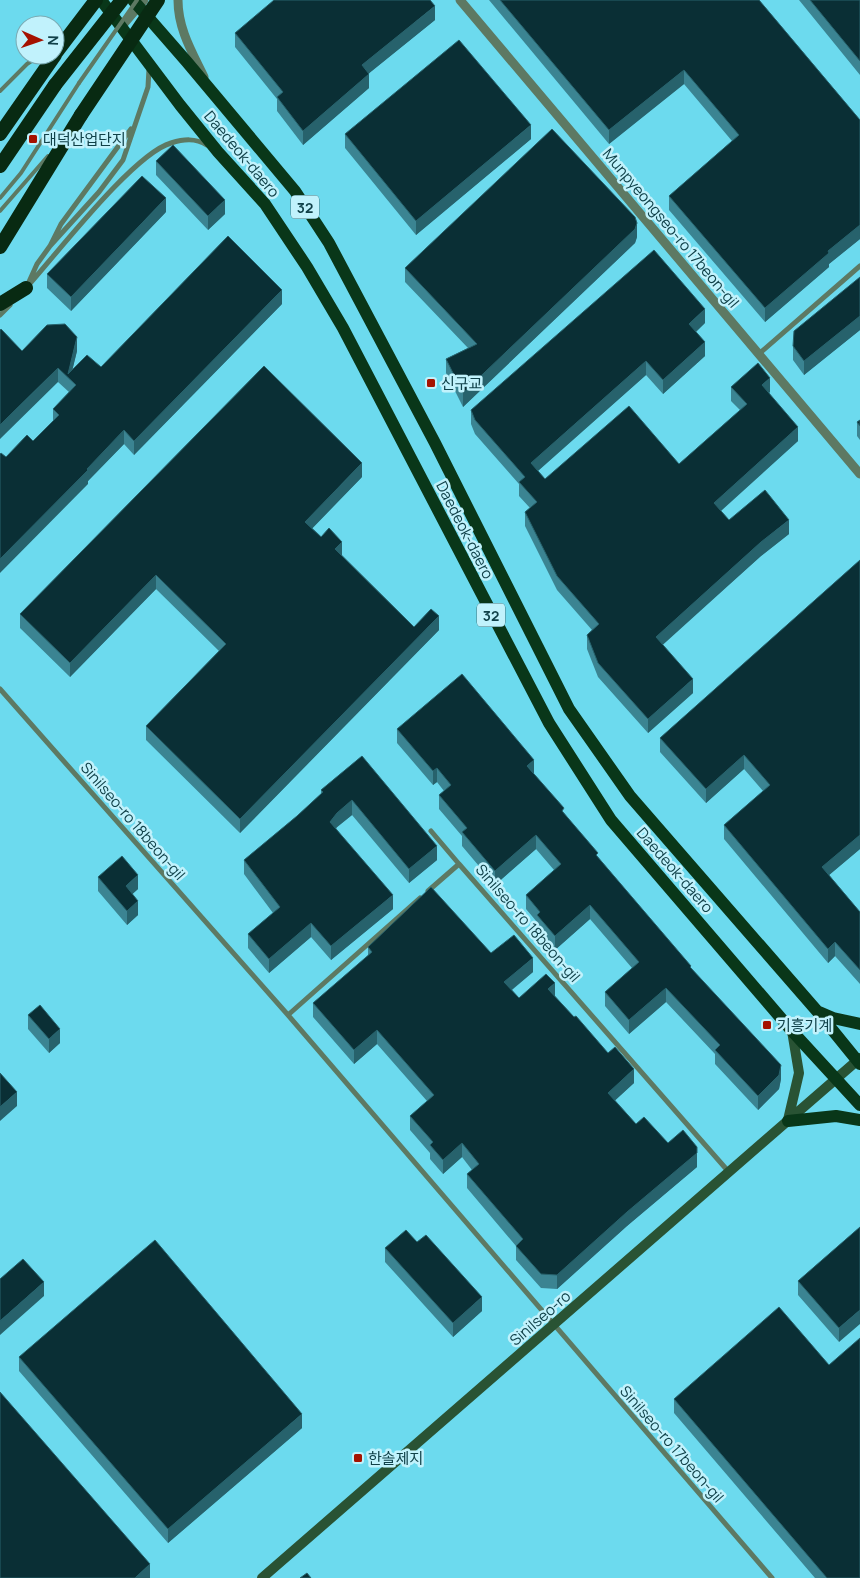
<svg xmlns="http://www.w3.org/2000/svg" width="860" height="1578" viewBox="0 0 860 1578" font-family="Manrope,'Noto Sans KR',sans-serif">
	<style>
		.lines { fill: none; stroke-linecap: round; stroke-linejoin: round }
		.service { stroke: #5d7963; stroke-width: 4 }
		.minor { stroke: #5d7963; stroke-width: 5 }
		.tertiary { stroke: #5d7963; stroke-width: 9 }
		.secondary { stroke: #295334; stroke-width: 10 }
		.primary { stroke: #093719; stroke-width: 12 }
		.trunk { stroke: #082a12; stroke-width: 14 }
		.service-bridge { stroke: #5d7963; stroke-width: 4 }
		.trunk-bridge { stroke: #082a12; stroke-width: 14 }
		.wall { fill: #3b8492 }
		.shaded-wall { fill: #27626c }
		.building { fill: #0a2f35; stroke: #27626c }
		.poi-dot { fill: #a51200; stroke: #c1f2fc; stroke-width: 2 }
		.labels { text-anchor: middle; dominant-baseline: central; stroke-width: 5; stroke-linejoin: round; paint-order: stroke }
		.shield { fill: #c1f2fc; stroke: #45767f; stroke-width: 1 }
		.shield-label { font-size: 14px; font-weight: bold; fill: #104149 }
		.poi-label { font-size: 15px; fill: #104149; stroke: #c1f2fc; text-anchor: start }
		.street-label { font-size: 15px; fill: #104149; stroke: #c1f2fc }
	</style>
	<rect width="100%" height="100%" fill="#6cdaee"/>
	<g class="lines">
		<path class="service" d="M0,91L27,64L39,56
			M0,198L21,173L79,83
			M0,211L48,156"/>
		<path class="minor" d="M50,246L99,192L123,160L148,87L149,69
			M28,284L37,264L50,246L61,224L131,129
			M26,288C56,255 133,154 171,143C184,139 195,138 207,145
			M0,315L10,305
			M760,353L860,266
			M0,689L288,1015L772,1578
			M431,831L459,864
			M428,891L459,864L728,1171
			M288,1015L420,898"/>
		<path class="tertiary" d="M178,0C178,29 192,52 204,77
			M460,0L860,474
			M121,27L144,0"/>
		<path class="secondary" d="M788,1120L799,1073L792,1031
			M262,1578L860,1058"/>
		<path class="primary" d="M101,0L180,105L218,152L265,204L307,267L343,328L549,723L611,820L792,1031L860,1105
			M133,0L187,62L295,191L329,243L435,443L569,709L630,796L817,1011L860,1064
			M819,1012L833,1018L860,1024
			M788,1121L836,1116L860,1120"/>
		<path class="trunk" d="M55,54L96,0
			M0,134L55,55
			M0,166L55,85
			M0,247L81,115
			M0,304L26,288"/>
		<path class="service-bridge" d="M79,83L137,0"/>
		<path class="trunk-bridge" d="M55,85L122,0
			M81,115L158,0"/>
	</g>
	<path class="wall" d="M489,0H759L860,120V239L829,264V267L765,322L669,210V196L732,141L684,84L609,144Z
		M799,0H860V75Z
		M435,20L369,73V88L303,145L277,111V99L235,47V33Z
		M345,134L531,139L416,235L345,148Z
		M156,161L225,214L208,230L156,175Z
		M166,212L71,311L47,288V274Z
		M637,237L635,243L463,407L446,373V359L468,348L405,282V268Z
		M860,277V331V330L804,375L793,360V346Z
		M282,304L134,455L124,444L88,481V484L6,457L33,441L53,422V409L69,392L58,382L22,351H77L72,370L101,367Z
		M705,323L696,332L705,356L663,394L646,375L538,471L545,479L679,464L740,410L731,401V387L770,392L769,393L798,441L721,511L729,520L789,534L761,556L662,644L693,693L648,733L598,677L587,649V635L592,630L557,590L525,526V512L530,508L519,496V484L475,434L471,424V410Z
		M860,420V440L857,436V422Z
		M362,477L312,528L342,555L414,627L439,630L240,833L146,740V726L219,651L156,589L70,677L20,628V614Z
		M860,560V849L829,875L860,912V984L835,956L828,963L724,839V825L763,791L744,769L706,803L660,752V738Z
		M397,729L534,774L598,857L691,968L781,1079L779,1089L758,1110L715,1064V1054L666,1002L629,1034L605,1006V992L632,968L590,919L555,950L537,929V922L526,909V895L554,870L536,849L495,885L462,846V836L439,809V795L444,791L437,782L433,785L397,743Z
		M362,756L437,860L409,883L352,815L336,828L393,909L331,960L311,937L269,973L248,948V934L273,913L244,874V860L297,816L321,794V790Z
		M98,877L138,889L132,894L138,915L127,925L98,891Z
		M368,947L491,953L533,972L512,990L519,998L555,996L634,1083L615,1100L636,1124L668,1143L697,1167L627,1226L557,1289L541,1288L516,1260V1246L467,1188V1174L472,1170L462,1157L443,1174L430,1159V1153L410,1130V1116L427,1101L377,1044L354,1064L313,1017V1003L368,956Z
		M28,1015L60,1043L49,1053L28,1029Z
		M860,1227L839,1342L798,1295V1281Z
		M417,1242L482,1311L453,1337L385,1262V1248Z
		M19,1357L302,1428L168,1543L19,1371Z
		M829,1365L860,1578H815L674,1413V1399Z"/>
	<path class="shaded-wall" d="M435,6V20L362,79V65Z
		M684,70V84L609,144V130Z
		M369,74V88L303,145V131Z
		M531,125V139L416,235V221Z
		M166,198V212L71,311V297Z
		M225,200V214L208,230V216Z
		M637,223V237L635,243L463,407V393Z
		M860,225V239L829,264V267L765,322V308L828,251Z
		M282,290V304L134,455V441Z
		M705,309V323L689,338V324Z
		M860,316V330L804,375V361Z
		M77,337V351L70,380L68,374Z
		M705,342V356L663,394V380Z
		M646,361V375L531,477V463Z
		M58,368V382L0,439V425Z
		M770,378V392L762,399V385Z
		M798,427V441L714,517V503Z
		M124,430V444L88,481V484L0,573V559Z
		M362,463V477L305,536V522Z
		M789,520V534L761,556L656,651V637L761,542Z
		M342,542V556L335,549Z
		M156,575V589L70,677V663Z
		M439,616V630L240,833V819Z
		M693,679V693L648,733V719Z
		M744,755V769L706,803V789Z
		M534,760V774L527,766Z
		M437,768V782L433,785V771Z
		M352,800V815L337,827L330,836V822L337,813Z
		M536,835V849L495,885V871Z
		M860,835V849L822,881V867Z
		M437,846V860L409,883V869Z
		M138,875V889L126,900V886Z
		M393,895V909L331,960V946Z
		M138,901V915L127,925V911Z
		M590,905V919L555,950V936Z
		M311,923V937L269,973V959Z
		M835,942V956L828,963V949Z
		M533,958V972L504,996V982Z
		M555,983V997L548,989Z
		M666,988V1002L629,1034V1020Z
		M60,1029V1043L49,1053V1039Z
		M377,1030V1044L354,1064V1050Z
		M781,1065V1079L779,1089L758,1110V1096Z
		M634,1069V1083L608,1107V1093Z
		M17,1092V1106L0,1121V1107Z
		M462,1143V1157L443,1174V1160Z
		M697,1147V1167L627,1226L557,1289V1275Z
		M44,1282V1296L0,1335V1321Z
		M482,1297V1311L453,1337V1323Z
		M860,1310V1324L839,1342V1328Z
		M302,1414V1428L168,1543V1529Z
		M150,1564V1578H135Z"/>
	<path class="building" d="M274,0H430L435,6L362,65L369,74L303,131L277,97L283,92L235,33Z
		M500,0H759L860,120V225L828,251L829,253L765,308L669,196L739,135L684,70L609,130Z
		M810,0H860V61Z
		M459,40L531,125L416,221L345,134Z
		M552,129L635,217L637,223L635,229L463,393L446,359L477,344L405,268Z
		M173,145L225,200L208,216L156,161Z
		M142,176L166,198L71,297L47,274Z
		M228,236L282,290L134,441L124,430L87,469L88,470L0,559V454L1,453L6,457L27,435L33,441L59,415L53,409L76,385L58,368L0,425V330L1,329L22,351L47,325L65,324L77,337L68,374L87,355L101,367Z
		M654,250L705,309L689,324L705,342L663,380L646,361L531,463L545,479L629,406L679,464L747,404L731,387L758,363L770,378L762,385L798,427L714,503L729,520L765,490L789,520L761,542L656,637L693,679L648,719L598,663L587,635L599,624L557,576L525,512L537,502L519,482L525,477L475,420L471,410Z
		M860,277V317V316L804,361L793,346L794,331Z
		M264,366L362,463L305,522L321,537L329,528L342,542L335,549L414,627L431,609L439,616L240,819L146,726L226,644L156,575L70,663L20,614Z
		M860,420V426L857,422Z
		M860,560V835L822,867L860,912V970L835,942L828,949L724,825L770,785L744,755L706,789L660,738Z
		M462,674L534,760L527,766L564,808L562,811L598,853L596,855L691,966L690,967L781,1065L779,1075L758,1096L715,1050L720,1045L666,988L629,1020L605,992L639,962L590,905L555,936L537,915L540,912L526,895L561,864L536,835L495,871L462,832L467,828L439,795L451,785L437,768L433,771L397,729Z
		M362,756L437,846L409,869L352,800L337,813L330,822L393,895L331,946L311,923L269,959L248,934L280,907L244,860L297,816L323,792L321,790Z
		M122,856L138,875L126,886L138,901L127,911L98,877Z
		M431,887L491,953L514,935L533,958L504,982L519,998L546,974L555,983L548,989L574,1017L576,1016L608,1053L615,1047L634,1069L608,1093L636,1124L644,1117L668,1143L683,1130L697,1147V1153L627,1212L557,1275L541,1274L516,1246L523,1239L467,1174L479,1164L462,1143L443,1160L430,1145L433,1142L410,1116L434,1095L377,1030L354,1050L313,1003L372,952L368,947Z
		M40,1005L60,1029L49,1039L28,1015Z
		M0,1073L17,1092L0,1107Z
		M860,1227V1310L839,1328L798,1281Z
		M406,1230L417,1242L426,1235L482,1297L453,1323L385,1248Z
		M155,1240L302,1414L168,1529L19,1357Z
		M23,1259L44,1282L0,1321V1279Z
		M779,1307L829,1365L860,1338V1578H827L674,1399Z
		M0,1392L150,1564L135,1578H0Z
		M307,1573L311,1578H300Z"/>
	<g class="poi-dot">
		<rect x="28" y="134" width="10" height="10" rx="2.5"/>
		<rect x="426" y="378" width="10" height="10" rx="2.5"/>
		<rect x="762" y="1020" width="10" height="10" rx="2.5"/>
		<rect x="353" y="1453" width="10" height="10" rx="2.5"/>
	</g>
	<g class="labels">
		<g class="shield">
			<rect x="291" y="195.5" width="28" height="23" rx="4"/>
			<rect x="477" y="603.5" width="28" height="23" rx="4"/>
		</g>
		<g class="shield-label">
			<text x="305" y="207">32</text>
			<text x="491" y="615">32</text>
		</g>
		<g class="poi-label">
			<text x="43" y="139">대덕산업단지</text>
			<text x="441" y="383">신구교</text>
			<text x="777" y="1025">기흥기계</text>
			<text x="368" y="1458">한솔제지</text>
		</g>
		<g class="street-label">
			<text transform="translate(242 154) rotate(50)">Daedeok-daero</text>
			<text transform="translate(671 228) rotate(50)">Munpyeongseo-ro 17beon-gil</text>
			<text transform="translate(465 530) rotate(63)">Daedeok-daero</text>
			<text transform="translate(133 821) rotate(49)">Sinilseo-ro 18beon-gil</text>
			<text transform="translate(675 870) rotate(49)">Daedeok-daero</text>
			<text transform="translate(528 923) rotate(49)">Sinilseo-ro 18beon-gil</text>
			<text transform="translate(540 1318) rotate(-41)">Sinilseo-ro</text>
			<text transform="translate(672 1444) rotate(49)">Sinilseo-ro 17beon-gil</text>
		</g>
	</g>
	<g transform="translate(40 40) rotate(92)"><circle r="24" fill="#c1f2fc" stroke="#7aabb4"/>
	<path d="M0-4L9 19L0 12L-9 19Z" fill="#a51200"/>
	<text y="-8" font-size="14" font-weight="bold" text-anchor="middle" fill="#104149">N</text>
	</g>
</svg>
